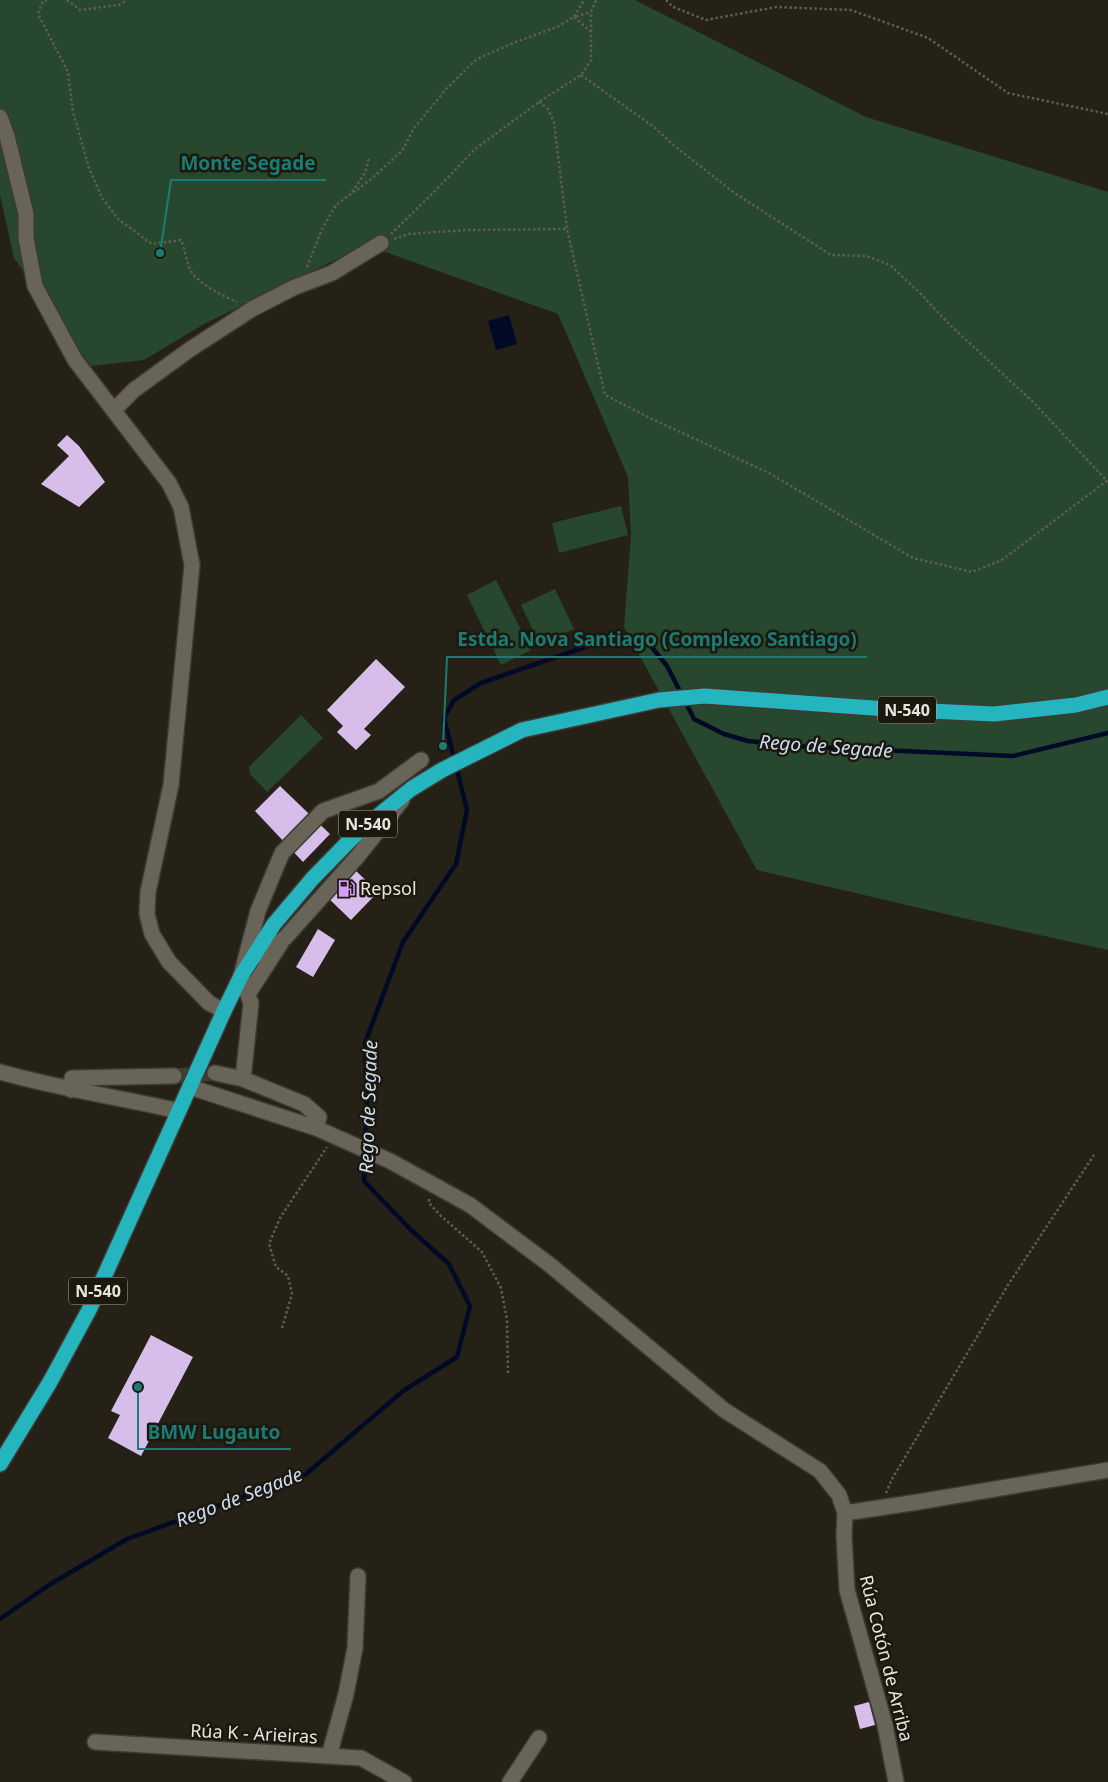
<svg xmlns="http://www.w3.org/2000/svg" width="1108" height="1782" viewBox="0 0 1108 1782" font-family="'Noto Sans',sans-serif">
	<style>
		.green { fill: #27482e }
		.water { fill: #000926 }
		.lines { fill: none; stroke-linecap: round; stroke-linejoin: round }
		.stream { stroke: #000926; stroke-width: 4.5 }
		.building { fill: #d7beea }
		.minor-tunnel { stroke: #423e34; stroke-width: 15; stroke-dasharray: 15 8; stroke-linecap: butt }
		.minor-casing { stroke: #3e3a33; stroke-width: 18 }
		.highway-casing { stroke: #3e3a33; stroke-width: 18 }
		.path { stroke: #605c52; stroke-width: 2.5; stroke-dasharray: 2.5 2.5; stroke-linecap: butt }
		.minor { stroke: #696458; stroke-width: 15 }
		.highway { stroke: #25b5bf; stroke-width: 15 }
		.labels { text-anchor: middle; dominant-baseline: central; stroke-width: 5; stroke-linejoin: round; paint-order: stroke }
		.shield { fill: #1c180d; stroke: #aba89f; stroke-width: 1 }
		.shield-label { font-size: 16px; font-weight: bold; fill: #e8e5de }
		.poi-label { font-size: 18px; fill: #e8e5de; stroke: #1c180d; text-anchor: start }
		.street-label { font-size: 18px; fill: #e8e5de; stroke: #1c180d }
		.water-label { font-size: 19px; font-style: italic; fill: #ccddf6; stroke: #1c180d }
		.leader { fill: none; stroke: #1a7c74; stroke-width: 2 }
		.callout-dot { fill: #1a7c74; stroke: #1c180d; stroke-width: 2 }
		.callout-label { font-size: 19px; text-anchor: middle; font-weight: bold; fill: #1a7c74; stroke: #1c180d; stroke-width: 5; stroke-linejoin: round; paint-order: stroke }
	</style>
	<rect width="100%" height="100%" fill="#252116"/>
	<path class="green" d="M0,0H635L866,117L1108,192V950L954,916L757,870L624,627L631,535L628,477L558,314L366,245L204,324L144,360L91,366L14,258L0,195Z
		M621,506L628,535L559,553L552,523Z
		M496,580L531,650L501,665L467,595Z
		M555,589L574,629L540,645L521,605Z
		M301,715L323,738L267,792L250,774L249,767Z"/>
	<path class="water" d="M509,315L517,344L496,350L488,321Z"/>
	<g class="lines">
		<path class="stream" d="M685,701L694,719L724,734L748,741L792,746L1013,756L1108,733
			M365,1146L367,1106L365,1043L403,942L456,864L467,810L444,718L454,700L481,683L614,637L647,641L667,666L682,695
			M0,1619L49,1585L127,1539L306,1474L403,1391L457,1357L470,1306L449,1264L411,1230L364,1181L365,1153"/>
	</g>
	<path class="building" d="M67,435L79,446L105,482L79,507L41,484L69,456L57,445Z
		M376,659L405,687L364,729L371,735L356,750L337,732L343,726L327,710Z
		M280,786L330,834L303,862L255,811Z
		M354,869L378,892L351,920L327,897Z
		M318,929L335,940L313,977L296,967Z
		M151,1335L193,1357L141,1456L108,1438L120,1415L111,1411Z
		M869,1702L875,1725L860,1729L854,1706Z"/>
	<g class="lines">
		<path class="minor-tunnel" d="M174,1076L215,1073"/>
		<defs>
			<path id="minor" d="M0,117L7,136L26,214V238L35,286L75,360L169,483L181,507L192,565L171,785L148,892L147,914L152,934L169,962L209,1003L224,1011
				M114,410L134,390L189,350L252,309L295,287L332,273L381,243
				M253,958L285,938L358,856L402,800
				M248,994L281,943
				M0,1072C59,1089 119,1097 179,1111
				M215,1073L243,1079L304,1104L319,1117L316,1128
				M243,1079L251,1003L241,976L258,911L282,853L323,811L379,791L421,760
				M190,1087L316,1128L390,1161L470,1205L550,1265L724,1410L820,1471L839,1495L845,1513L844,1536L847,1590L885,1725L896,1782
				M71,1090L72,1078L174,1076
				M845,1513L918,1502L1108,1470
				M95,1742L361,1758L404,1782
				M329,1756L346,1694L355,1648L358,1576
				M510,1782L539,1738"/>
			<path id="highway" d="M0,1464L50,1382L89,1310L224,1011L241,976L274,924L313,878L358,832L411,789L442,770L522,730L659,700L705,696L887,709L994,714L1076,705L1108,697"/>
		</defs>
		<use href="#minor" class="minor-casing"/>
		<use href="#highway" class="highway-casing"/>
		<path class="path" d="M47,0L43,1L38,14L68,72L73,112L89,168L102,198L118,219L152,244L181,240C185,249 187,265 191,271C199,284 223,296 237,302
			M67,0L80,10L119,5L127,0
			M666,0L673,7L706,20L776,7L851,10L928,38L1008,93L1108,114
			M591,32L574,17L591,12
			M581,75L654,127L671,143L733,192L831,255L866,256L890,265L921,294L949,324L1035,404L1107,481
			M539,102L548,109L554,122L567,229L605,395L654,420L769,473L913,558L972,572L1002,560L1108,480
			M352,192L365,173L369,158
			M391,234L437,189L475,149L539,102L581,75L591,60V12L596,0
			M394,239L408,234L468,230L567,229
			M307,267L322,229L336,205L370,180L402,151L414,128L448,87L477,59L516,42L557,27L574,17L584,0
			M429,1199V1203L440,1215L482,1252L501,1288L507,1320L508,1374
			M282,1328L292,1294L288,1276L276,1267L269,1244L280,1218L327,1147
			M886,1493L892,1479L1008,1285L1094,1155"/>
		<use href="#minor" class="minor"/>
		<use href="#highway" class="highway"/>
	</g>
	<defs>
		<symbol id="fuel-bare" viewBox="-9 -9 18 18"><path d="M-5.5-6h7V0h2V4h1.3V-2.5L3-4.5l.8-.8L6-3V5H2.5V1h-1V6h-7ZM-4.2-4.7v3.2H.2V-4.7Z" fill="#d79bf9" stroke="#1c180d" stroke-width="2.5" paint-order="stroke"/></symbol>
	</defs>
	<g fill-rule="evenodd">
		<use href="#fuel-bare" x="334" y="876" width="25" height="25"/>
	</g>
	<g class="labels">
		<g class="shield">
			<rect x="878" y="696.5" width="58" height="27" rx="4"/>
			<rect x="339" y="810.5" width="58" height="27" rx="4"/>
			<rect x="69" y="1277.5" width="58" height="27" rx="4"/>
		</g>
		<g class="shield-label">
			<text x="907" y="710">N-540</text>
			<text x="368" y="824">N-540</text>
			<text x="98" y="1291">N-540</text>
		</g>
		<g class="poi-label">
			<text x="360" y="888">Repsol</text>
		</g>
		<g class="street-label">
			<text transform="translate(887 1658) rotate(76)">Rúa Cotón de Arriba</text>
			<text transform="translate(254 1733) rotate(3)">Rúa K - Arieiras</text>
		</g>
		<g class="water-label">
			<text transform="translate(826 746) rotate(4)">Rego de Segade</text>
			<text transform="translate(368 1107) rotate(-88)">Rego de Segade</text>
			<text transform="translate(239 1497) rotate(-21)">Rego de Segade</text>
		</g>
	</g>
	<path class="leader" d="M160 253L171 180H326M443 746L447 657H867M138 1387L138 1449H291"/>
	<g class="callout-dot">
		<circle cx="160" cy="253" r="5"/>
		<circle cx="443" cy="746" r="5"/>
		<circle cx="138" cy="1387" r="5"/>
	</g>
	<g class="callout-label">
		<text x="248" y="170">Monte Segade</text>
		<text x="657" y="646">Estda. Nova Santiago (Complexo Santiago)</text>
		<text x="214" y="1439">BMW Lugauto</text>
	</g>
</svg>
